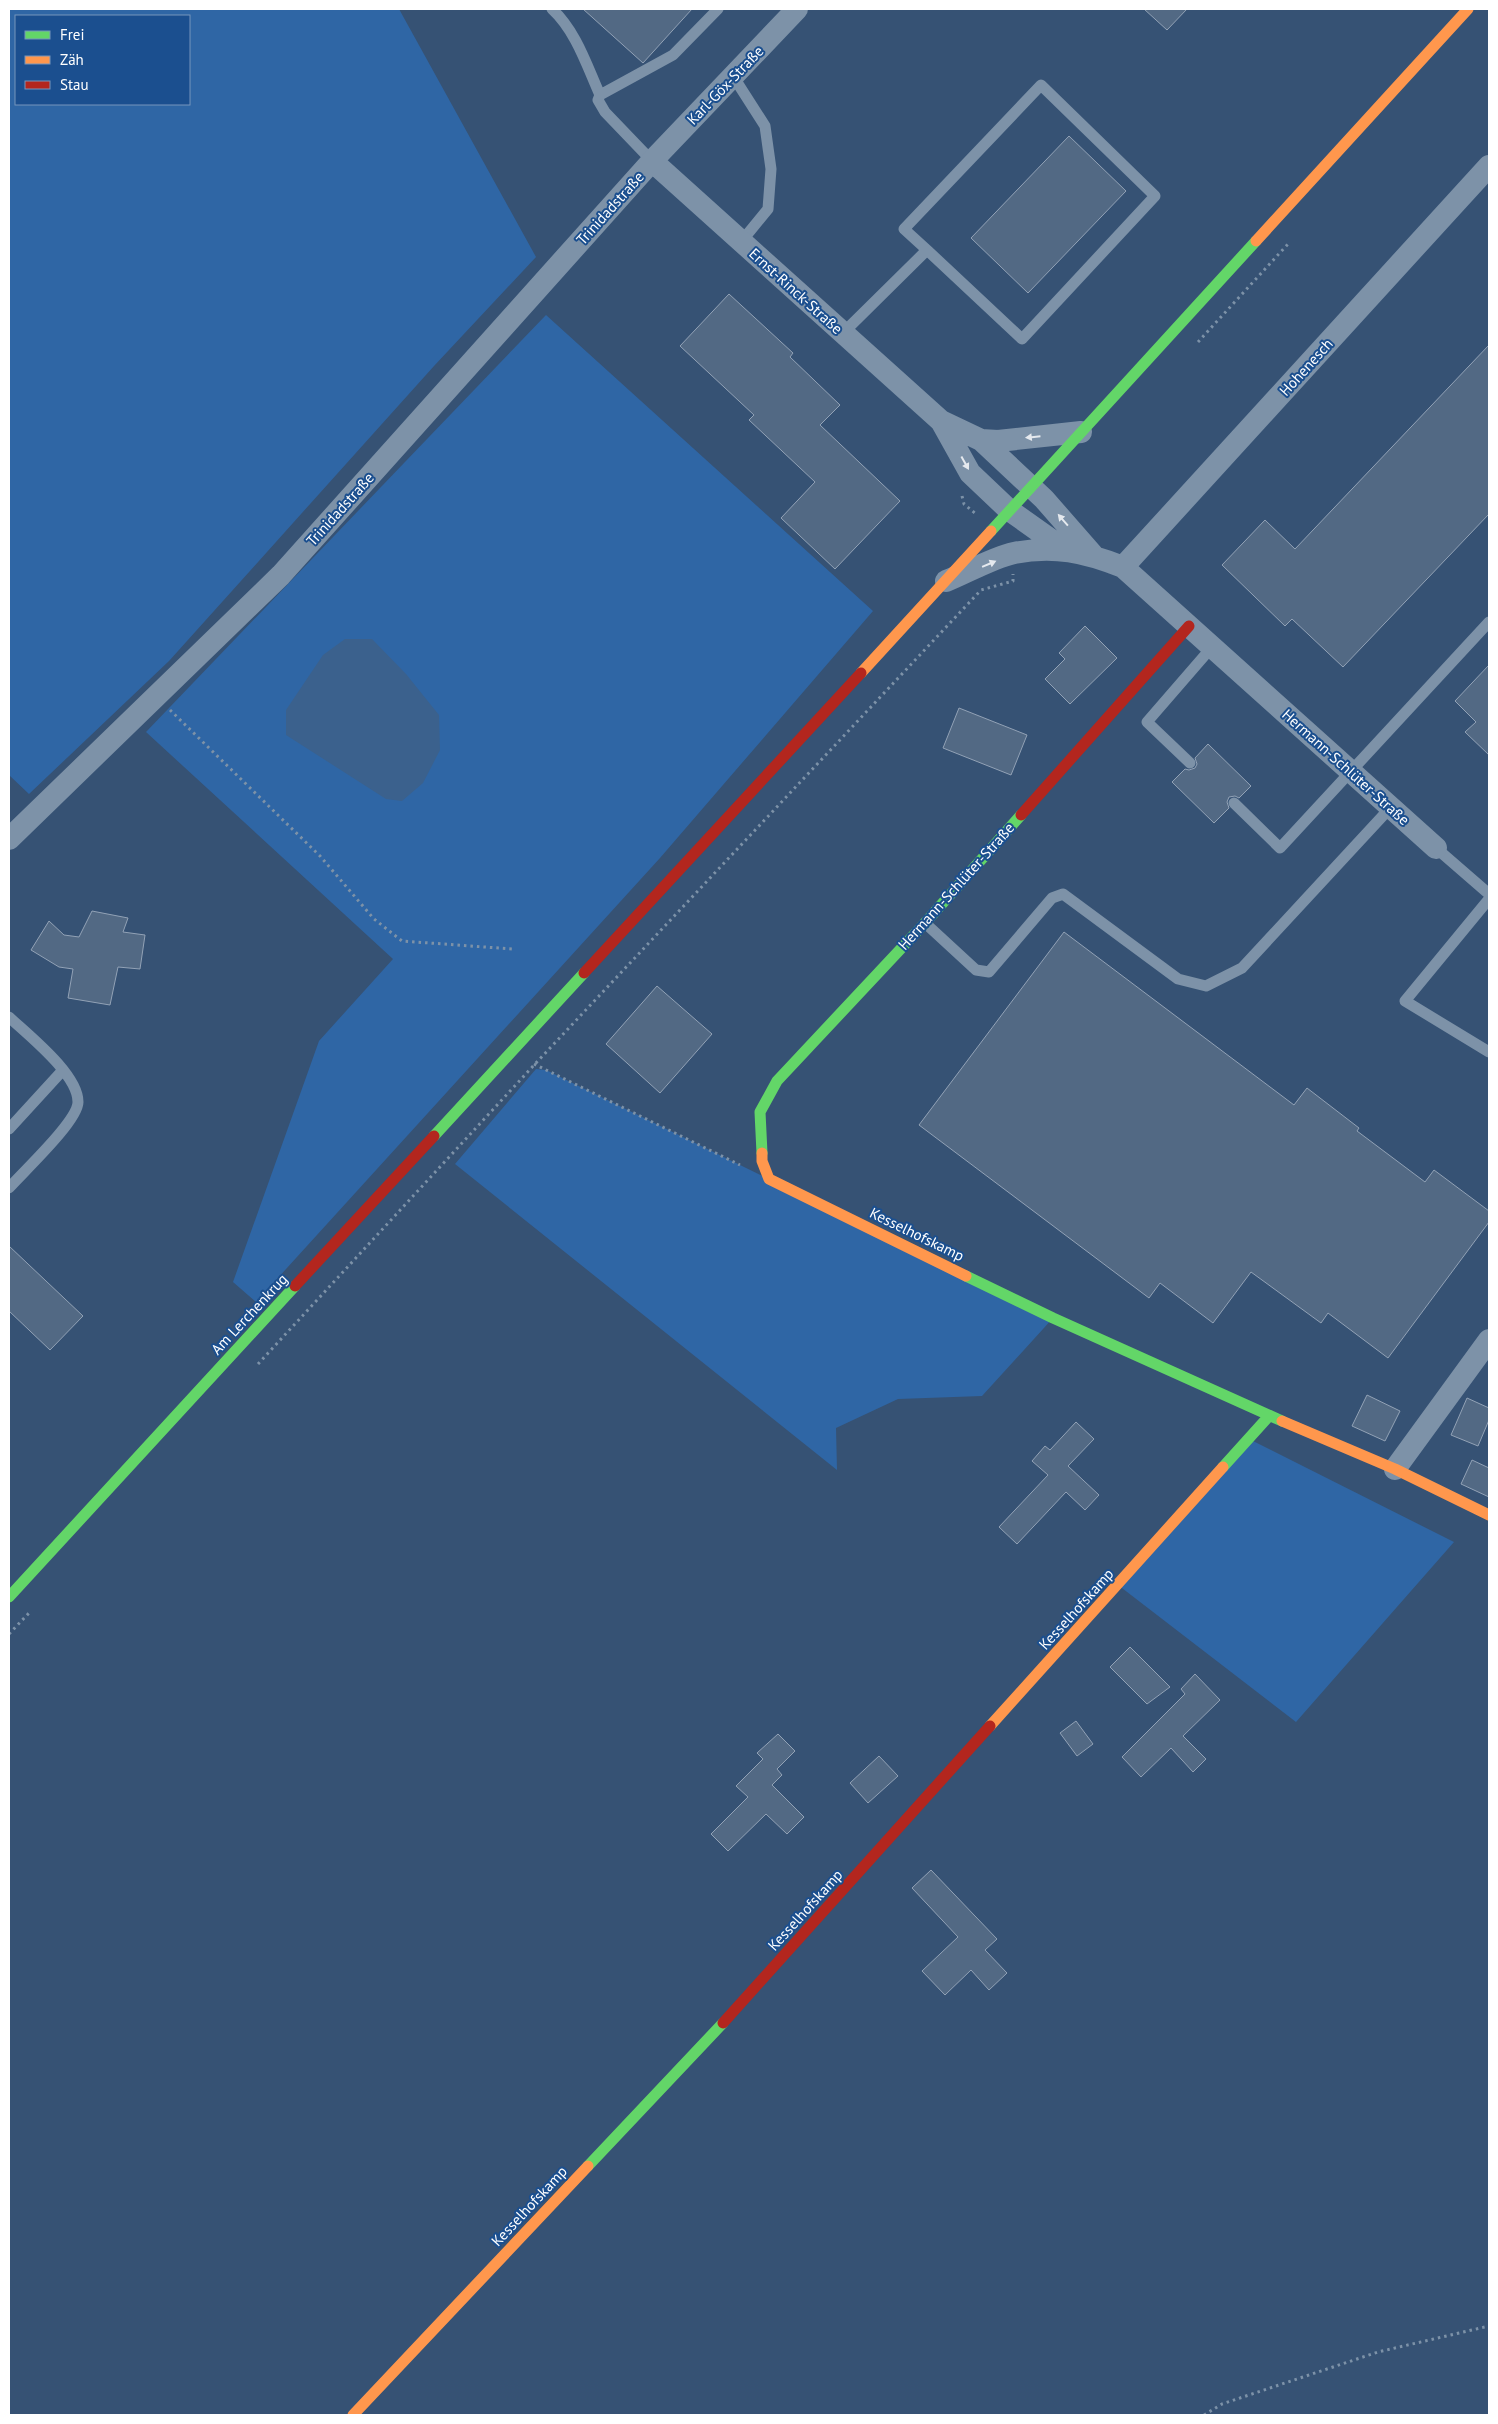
<svg xmlns="http://www.w3.org/2000/svg" width="1498" height="2424" viewBox="0 0 1498 2424" font-family="'PT Sans',sans-serif">
	<style>
		.green { fill: #2f66a5; fill-rule: evenodd }
		.water { fill: #3b618d }
		.building { fill: #526984; stroke: #92a2b6 }
		.lines { fill: none; stroke-linecap: round; stroke-linejoin: round }
		.path { stroke: #7d92a8; stroke-width: 3; stroke-dasharray: 2.5 4; stroke-linecap: butt }
		.lane { stroke: #7d92a8; stroke-width: 11 }
		.street { stroke: #7d92a8; stroke-width: 22 }
		.fast { stroke: #63d668; stroke-width: 11 }
		.slow { stroke: #ff974d; stroke-width: 11 }
		.jam { stroke: #b3261e; stroke-width: 11 }
		.oneway { fill: #e5e9ee }
		.labels { text-anchor: middle; dominant-baseline: central; stroke-width: 4; stroke-linejoin: round; paint-order: stroke }
		.street-label { font-size: 15px; fill: #fff; stroke: #1b4f8f }
	</style>
	<rect width="100%" height="100%" fill="#365274"/>
	<path class="green" d="M9,9H399L536,257L434,366L169,661L29,794L9,775ZM16,16H189V104H16Z
		M546,315L873,611L660,858L256,1302L233,1282L319,1041L393,959L146,732Z
		M536,1069L546,1070L1053,1318L982,1396L898,1399L836,1428L837,1470L455,1164Z
		M1249,1439L1454,1542L1296,1722L1118,1585Z"/>
	<path class="water" d="M345,639H372L406,674L439,715L440,750L423,783L402,801L386,799L286,735V710L323,655Z"/>
	<path class="building" d="M583,9H692L643,63Z
		M1144,9H1187L1167,30Z
		M1069,136L1126,191L1028,293L971,238Z
		M729,294L793,353L790,357L840,405L820,425L900,501L835,569L781,518L815,482L749,420L754,415L680,346Z
		M1489,345V514L1343,667L1292,619L1285,626L1222,565L1265,520L1295,549Z
		M1085,626L1117,658L1070,704L1045,679L1065,659L1059,653Z
		M1489,665V755L1465,732L1476,722L1455,701Z
		M959,708L1027,735L1011,775L943,748Z
		M1208,744L1251,786L1239,798L1235,796L1229,797L1227,802L1229,808L1214,823L1172,782L1185,769L1189,770L1195,768L1197,764L1195,758Z
		M92,911L128,918L123,932L145,935L140,969L118,967L110,1005L68,998L73,969L59,967L31,950L49,921L64,935L79,937Z
		M1064,932L1294,1105L1307,1088L1359,1128L1357,1131L1425,1182L1434,1170L1489,1211V1222L1388,1358L1328,1313L1321,1323L1251,1272L1213,1323L1160,1283L1149,1298L919,1125Z
		M657,986L712,1034L660,1093L606,1044Z
		M9,1246L83,1316L50,1350L9,1311Z
		M1367,1395L1400,1411L1385,1441L1352,1426Z
		M1467,1398L1489,1408V1420L1478,1446L1451,1435Z
		M1076,1422L1094,1439L1068,1466L1099,1495L1085,1510L1066,1492L1017,1544L999,1527L1048,1475L1032,1461L1045,1446L1050,1450Z
		M1472,1460L1489,1468V1497L1461,1484Z
		M1130,1647L1170,1687L1147,1704L1110,1667Z
		M1195,1674L1220,1700L1183,1736L1206,1759L1193,1772L1171,1748L1141,1777L1122,1757L1185,1694L1181,1689Z
		M1076,1721L1093,1744L1077,1756L1060,1733Z
		M778,1734L795,1751L777,1769L782,1775L772,1785L804,1817L787,1834L766,1814L728,1851L711,1834L748,1797L736,1786L763,1759L757,1753Z
		M879,1756L898,1776L868,1803L850,1783Z
		M931,1870L997,1939L985,1950L1007,1973L989,1990L971,1970L945,1995L922,1971L958,1937L912,1888Z"/>
	<g class="lines">
		<path class="path" d="M1198,342L1288,244
			M962,496L964,504L976,514
			M170,710L320,856L374,919L402,941L512,949
			M534,1064L740,1165
			M258,1364L535,1064L981,590L1013,581V574
			M9,1634L29,1613
			M1204,2415L1222,2404L1378,2352L1489,2326"/>
		<path class="lane" d="M552,9C576,31 587,66 600,95
			M733,76L765,126L771,169L768,209L741,242
			M652,161L605,112L598,100L600,95L673,55L718,9
			M843,333L927,250L1022,339L1155,196L1041,85L904,229L927,250
			M1190,763L1147,722L1212,647
			M1234,803L1280,848L1489,622
			M1436,848L1489,894
			M1489,899L1405,1001L1489,1052
			M925,923L976,970L989,972L1052,898L1063,894L1178,979L1206,986L1242,968L1391,807
			M9,1017C28,1035 78,1074 78,1102C78,1121 23,1172 9,1188
			M9,1129L63,1070"/>
		<path class="street" d="M652,161L941,421L981,440L1044,499L1093,555
			M941,421L970,473L1009,510L1064,549
			M981,440L998,441L1081,432
			M1123,567L1489,166
			M946,581C966,573 992,558 1014,553C1054,545 1085,552 1123,567L1436,848
			M9,839L281,575L652,161L797,9
			M1395,1469L1489,1340"/>
		<path class="fast" d="M991,531L1256,241
			M434,1136L584,973
			M762,1153L760,1112L777,1081L925,923L1021,815
			M966,1276L1053,1318L1282,1421
			M1223,1467L1269,1416
			M9,1597L295,1286
			M588,2166L723,2023"/>
		<path class="slow" d="M1256,241L1468,9
			M861,673L991,531
			M762,1153V1161L769,1179L966,1276
			M1282,1421L1395,1469L1489,1515
			M990,1726L1223,1467
			M353,2415L588,2166"/>
		<path class="jam" d="M1021,815L1189,626
			M584,973L861,673
			M295,1286L434,1136
			M723,2023L990,1726"/>
	</g>
	<defs><path id="oneway-solid" d="M-6-.8H1V-3.2L6.5 0L1 3.2V.8H-6Z" transform="scale(1.25)"/></defs>
	<g class="oneway">
		<use href="#oneway-solid" transform="translate(1033 437) rotate(174)"/>
		<use href="#oneway-solid" transform="translate(965 463) rotate(61)"/>
		<use href="#oneway-solid" transform="translate(1063 520) rotate(-131)"/>
		<use href="#oneway-solid" transform="translate(989 564) rotate(-23)"/>
	</g>
	<g class="labels">
		<g class="street-label">
			<text transform="translate(725 85) rotate(-46)">Karl-Göx-Straße</text>
			<text transform="translate(610 208) rotate(-48)">Trinidadstraße</text>
			<text transform="translate(796 291) rotate(42)">Ernst-Rinck-Straße</text>
			<text transform="translate(1306 367) rotate(-48)">Hohenesch</text>
			<text transform="translate(340 509) rotate(-48)">Trinidadstraße</text>
			<text transform="translate(1346 767) rotate(42)">Hermann-Schlüter-Straße</text>
			<text transform="translate(956 886) rotate(-48)">Hermann-Schlüter-Straße</text>
			<text transform="translate(917 1234) rotate(26)">Kesselhofskamp</text>
			<text transform="translate(249 1314) rotate(-47)">Am Lerchenkrug</text>
			<text transform="translate(1076 1609) rotate(-48)">Kesselhofskamp</text>
			<text transform="translate(805 1910) rotate(-48)">Kesselhofskamp</text>
			<text transform="translate(529 2206) rotate(-47)">Kesselhofskamp</text>
		</g>
	</g>
	<rect width="1498" height="2424" fill="none" stroke="#ffffff" stroke-width="20"/>
	<rect x="15" y="15" width="175" height="90" fill="#1b4f8f" stroke="#7695bc"/>
	<rect x="25" y="31" width="25" height="8" fill="#63d668" stroke="#7695bc"/>
	<text x="60" y="40" font-size="15" fill="#ffffff">Frei</text>
	<rect x="25" y="56" width="25" height="8" fill="#ff974d" stroke="#7695bc"/>
	<text x="60" y="65" font-size="15" fill="#ffffff">Zäh</text>
	<rect x="25" y="81" width="25" height="8" fill="#b3261e" stroke="#7695bc"/>
	<text x="60" y="90" font-size="15" fill="#ffffff">Stau</text>
</svg>
